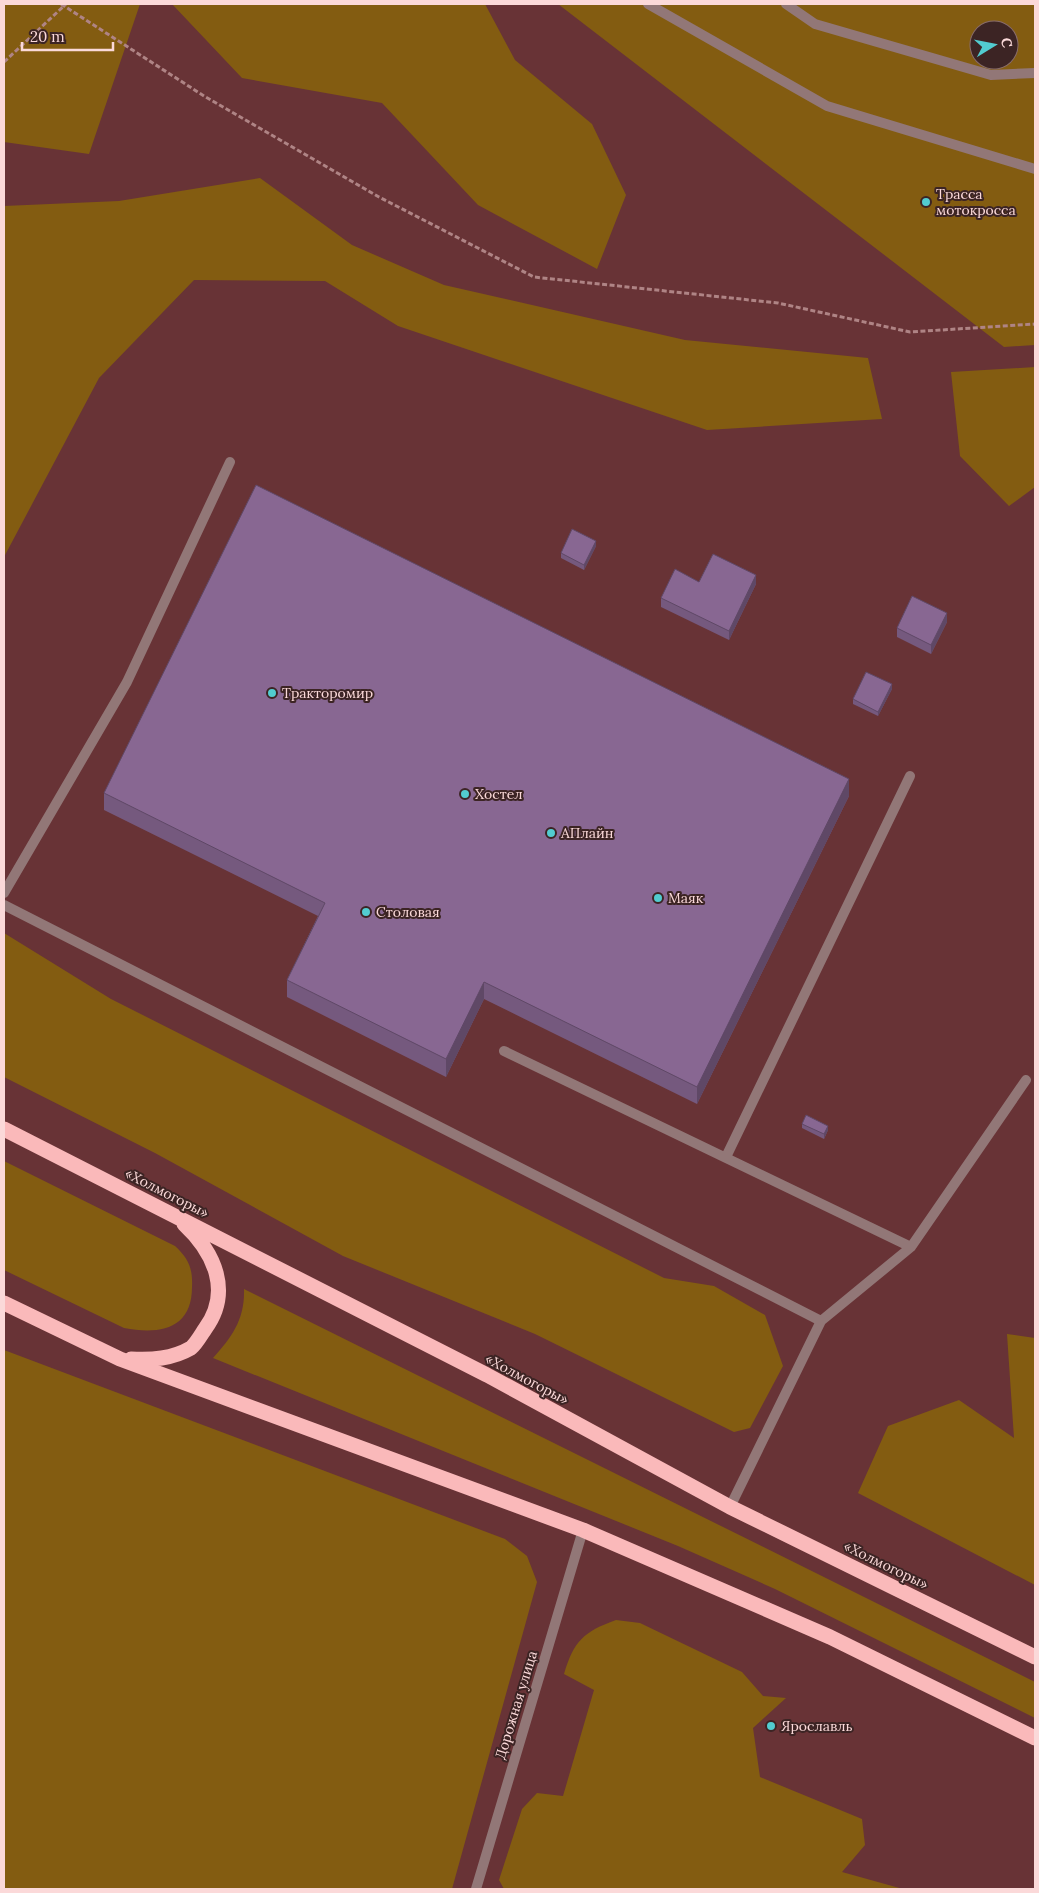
<svg xmlns="http://www.w3.org/2000/svg" width="1039" height="1893" viewBox="0 0 1039 1893" font-family="Lora,serif">
	<style>
		.green { fill: #835c11; fill-rule: evenodd }
		.lines { fill: none; stroke-linecap: round; stroke-linejoin: round }
		.path { stroke: #af8485; stroke-width: 3; stroke-dasharray: 5 2.5; stroke-linecap: butt }
		.lane { stroke: #927777; stroke-width: 10 }
		.street { stroke: #927777; stroke-width: 10 }
		.highway { stroke: #fab9ba; stroke-width: 15 }
		.wall { fill: #75597e }
		.shaded-wall { fill: #5f4866 }
		.building { fill: #886792; stroke: #5f4866 }
		.poi-dot { fill: #52ccd0; stroke: #3c2424; stroke-width: 2 }
		.labels { text-anchor: middle; dominant-baseline: central; stroke-width: 4; stroke-linejoin: round; paint-order: stroke }
		.poi-label { font-size: 14px; fill: #fbd9d9; stroke: #3c2424; text-anchor: start }
		.street-label { font-size: 14px; fill: #fbd9d9; stroke: #3c2424 }
	</style>
	<rect width="100%" height="100%" fill="#683336"/>
	<path class="green" d="M4,4H140L89,154L4,142Z
		M172,4H485L515,60L592,124L626,195L597,269L478,205L382,103L242,78Z
		M558,4H1035V345L1004,347ZM979,30H1009V60H979Z
		M260,178L352,245L444,285L685,340L868,358L882,419L707,430L398,326L325,281L194,280L99,378L4,557V206L119,201Z
		M1035,367V487L1009,506L960,456L951,372Z
		M4,933L111,999L664,1278L714,1286L765,1315L783,1366L750,1428L734,1432L535,1334L343,1256L155,1153L4,1077Z
		M4,1161L175,1246C188,1258 193,1268 192,1287C192,1329 160,1335 124,1328L4,1270Z
		M244,1289L1035,1682V1718L775,1589L678,1546L213,1358C232,1337 245,1319 244,1289Z
		M1007,1334L1035,1338V1585L858,1493L888,1426L959,1400L1014,1438Z
		M4,1350L505,1539L527,1556L537,1582L452,1889H4Z
		M616,1620L640,1623L742,1672L763,1696L786,1698L753,1728L760,1777L862,1819L865,1845L842,1872L903,1889H504L499,1880L522,1809L537,1793L563,1796L594,1690L564,1674C574,1641 583,1632 616,1620Z"/>
	<g class="lines">
		<path class="path" d="M61,4L204,96L379,197L534,277L778,303L910,332L1035,324
			M4,62L66,4"/>
		<path class="lane" d="M648,4L827,106L1035,169
			M786,4L815,24L991,75L1035,73
			M4,893L127,682L230,462
			M4,905L821,1321L730,1507
			M504,1051L911,1247
			M726,1157L910,776
			M821,1321L911,1247L1026,1080"/>
		<path class="street" d="M476,1889L583,1530"/>
		<path class="highway" d="M4,1129L487,1375L730,1507L1035,1657
			M4,1303L120,1359L583,1530L830,1637L1035,1738
			M131,1359C152,1360 172,1359 191,1348C196,1344 201,1335 205,1329C232,1292 215,1253 184,1224"/>
	</g>
	<path class="wall" d="M596,546L584,570L561,558V553Z
		M699,582L756,584L729,640L661,607V598Z
		M947,622L931,654L897,637V628Z
		M892,689L878,716L853,704V699Z
		M104,793L849,796L697,1104L484,999L446,1077L287,997V980L318,916L104,810Z
		M802,1124L828,1130L824,1139L802,1128Z"/>
	<path class="shaded-wall" d="M596,541V546L584,570V565Z
		M756,575V584L729,640V631Z
		M947,613V622L931,654V645Z
		M892,684V689L878,716V712Z
		M849,779V796L697,1104V1087Z
		M484,982V999L446,1077V1059Z
		M828,1126V1130L824,1139V1134Z"/>
	<path class="building" d="M256,485L849,779L697,1087L484,982L446,1059L287,980L325,903L104,793Z
		M572,529L596,541L584,565L561,553Z
		M713,554L756,575L729,631L661,598L675,569L699,582Z
		M912,596L947,613L931,645L897,628Z
		M866,672L892,684L878,712L853,699Z
		M806,1115L828,1126L824,1134L802,1124Z"/>
	<g class="poi-dot">
		<circle cx="926" cy="202" r="5"/>
		<circle cx="272" cy="693" r="5"/>
		<circle cx="465" cy="794" r="5"/>
		<circle cx="551" cy="833" r="5"/>
		<circle cx="658" cy="898" r="5"/>
		<circle cx="366" cy="912" r="5"/>
		<circle cx="771" cy="1726" r="5"/>
	</g>
	<g class="labels">
		<g class="poi-label">
			<text x="936" y="194">Трасса<tspan x="936" dy="16">мотокросса</tspan></text>
			<text x="282" y="693">Тракторомир</text>
			<text x="475" y="794">Хостел</text>
			<text x="561" y="833">АПлайн</text>
			<text x="668" y="898">Маяк</text>
			<text x="376" y="912">Столовая</text>
			<text x="781" y="1726">Ярославль</text>
		</g>
		<g class="street-label">
			<text transform="translate(167 1193) rotate(27)">«Холмогоры»</text>
			<text transform="translate(527 1379) rotate(28)">«Холмогоры»</text>
			<text transform="translate(886 1565) rotate(26)">«Холмогоры»</text>
			<text transform="translate(516 1705) rotate(-73)">Дорожная улица</text>
		</g>
	</g>
	<rect width="1039" height="1893" fill="none" stroke="#fbd9d9" stroke-width="10"/>
	<g transform="translate(994 45) rotate(80)"><circle r="24" fill="#3c2424" stroke="#886c6c"/>
	<path d="M0-4L9 19L0 12L-9 19Z" fill="#52ccd0"/>
	<text y="-8" font-size="14" font-weight="bold" text-anchor="middle" fill="#fbd9d9">С</text>
	</g>
	<path d="M22 42v8h91v-8" fill="none" stroke="#fbd9d9" stroke-width="2.5"/>
	<text x="30" y="42" font-size="15" fill="#fbd9d9" stroke="#3c2424" stroke-width="4" paint-order="stroke">20 m</text>
</svg>
